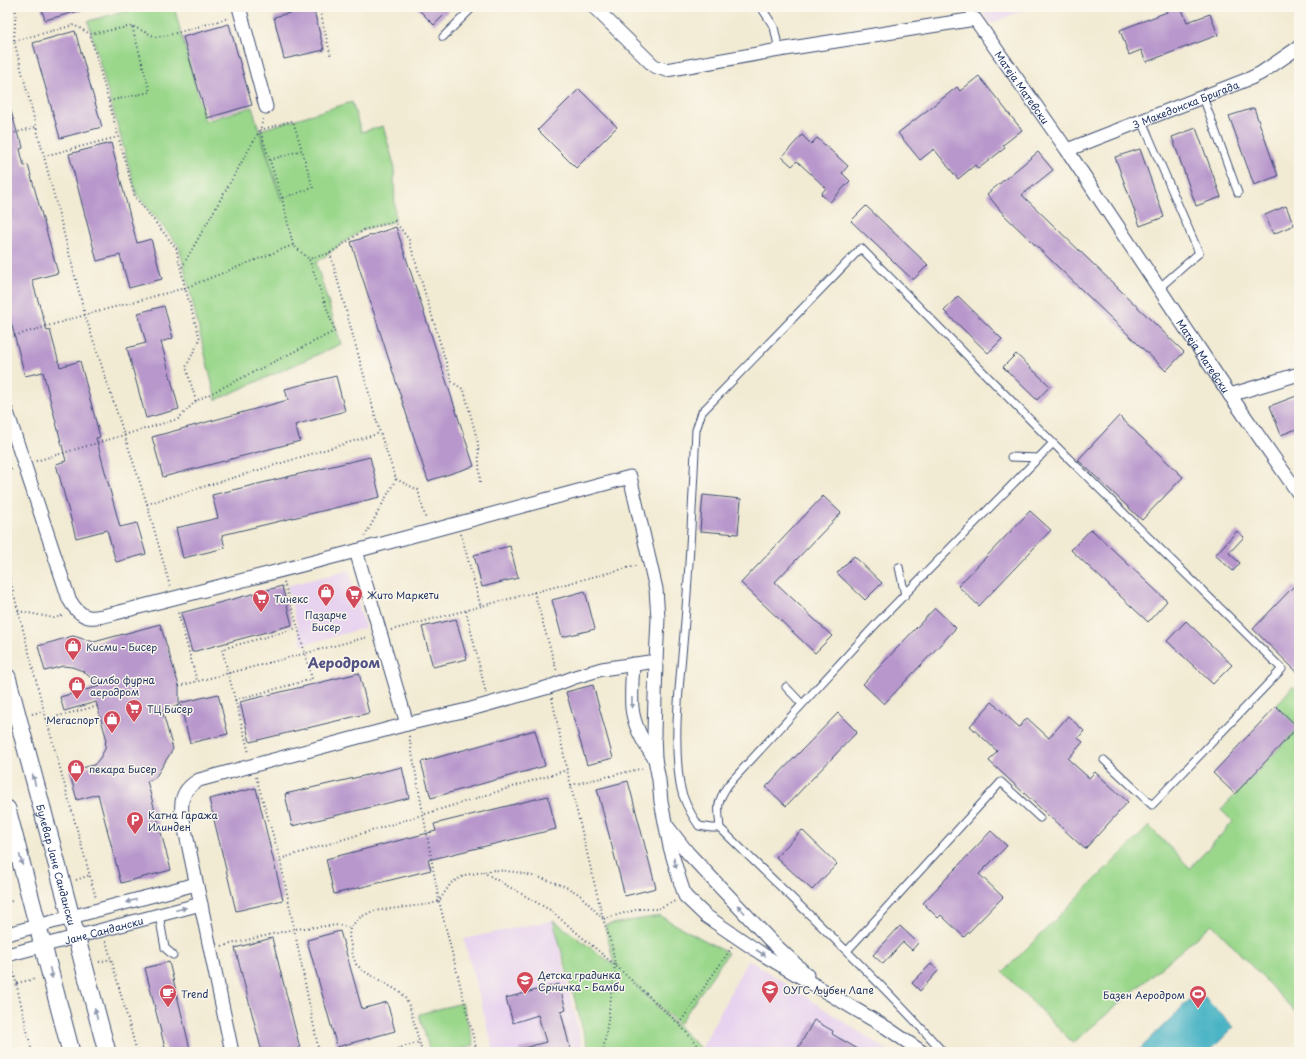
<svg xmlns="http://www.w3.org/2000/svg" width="1306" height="1059" viewBox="0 0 1306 1059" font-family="'Playpen Sans',sans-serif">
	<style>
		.built { fill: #e7d2ef }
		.green { fill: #9ad78b; stroke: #5a8374 }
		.water { fill: #47b2c4; stroke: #317091 }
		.building { fill: #b897cc }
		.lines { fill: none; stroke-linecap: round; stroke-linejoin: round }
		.service-casing { stroke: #3b4b70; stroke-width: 9 }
		.minor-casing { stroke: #3b4b70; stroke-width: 15 }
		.tertiary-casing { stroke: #3b4b70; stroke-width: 19 }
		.path { stroke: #3b4b70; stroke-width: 2; stroke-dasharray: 1 3; stroke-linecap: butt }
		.service { stroke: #fff; stroke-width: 7 }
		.minor { stroke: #fff; stroke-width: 13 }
		.tertiary { stroke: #fff; stroke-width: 17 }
		.oneway { fill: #8d97ae }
		.labels { text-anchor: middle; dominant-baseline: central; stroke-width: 3; stroke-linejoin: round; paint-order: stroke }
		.street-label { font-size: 10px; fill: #1b2f5e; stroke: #fbf7ec }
		.poi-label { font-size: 10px; fill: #1b2f5e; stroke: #fbf7ec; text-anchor: start }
		.district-label { font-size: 14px; font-weight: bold; fill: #525384; stroke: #fbf7ec }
	</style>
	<rect width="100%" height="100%" fill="#fbf7ec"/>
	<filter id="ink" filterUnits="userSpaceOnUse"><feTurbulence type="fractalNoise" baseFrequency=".025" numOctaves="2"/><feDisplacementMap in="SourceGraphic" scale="8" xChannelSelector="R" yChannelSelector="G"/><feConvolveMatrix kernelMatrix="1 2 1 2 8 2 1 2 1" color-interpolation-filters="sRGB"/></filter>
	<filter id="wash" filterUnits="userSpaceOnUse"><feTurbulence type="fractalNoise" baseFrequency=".012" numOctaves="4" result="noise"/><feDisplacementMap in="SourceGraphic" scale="16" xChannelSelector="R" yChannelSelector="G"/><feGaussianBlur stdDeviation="0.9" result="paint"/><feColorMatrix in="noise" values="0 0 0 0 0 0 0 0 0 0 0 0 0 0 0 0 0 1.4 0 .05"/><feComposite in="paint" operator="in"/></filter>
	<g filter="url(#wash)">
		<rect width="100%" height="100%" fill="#f2ebd4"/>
		<path class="built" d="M980,7H1030L991,24Z
			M349,570L365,628L302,645L287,586Z
			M553,920L583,1052H494L464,939Z
			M748,959L890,1052H703L701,1049Z"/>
		<path class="green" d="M143,7H174L205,121L252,107L282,202L260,130L352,102L361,132L383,126L394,165L395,221L363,230L344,242L316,263L341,344L216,400L179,246L137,195L88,21Z
			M1293,686L1299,692V1016L1212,924L1073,1043L1003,972L1149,826L1190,868L1233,822L1221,810L1298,728L1276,706Z
			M660,916L728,953L679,1024L633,983L701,1049L690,1052H589L553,920L614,965L605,925Z
			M462,1003L474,1045L449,1052H430L419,1014Z"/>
		<path class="water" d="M1198,991L1234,1027L1209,1052H1137Z"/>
		<g id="blocks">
			<path class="building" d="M41,7H82L83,10L45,20Z
				M313,7L324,50L284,59L274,17Z
				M416,7H452L434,25Z
				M1165,7H1181L1187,22L1210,14L1218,35L1146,62L1141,50L1129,55L1120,30L1167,12Z
				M229,24L252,105L207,118L183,37Z
				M75,31L102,127L60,138L33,43Z
				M979,76L1022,130L1003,145L1005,148L978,169L975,165L958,179L934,149L920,160L898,133L957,87L960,91Z
				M579,89L617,127L576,168L538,130Z
				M7,108H10L19,139H21L23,148L20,149L24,166L28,165L58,273L32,280L47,331L50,330L60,367L80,361L100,437L96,438L120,527L137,523L146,554L116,562L107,530L76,538L56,464L66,461L43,372L25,376L11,322L7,323V277L10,276L7,266Z
				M1254,108L1278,176L1254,185L1229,116Z
				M1196,128L1221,197L1196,206L1172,137Z
				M802,135L811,144L817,138L848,166L842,173L850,181L830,202L821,194L826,188L797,161L792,166L782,157Z
				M111,143L137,243L151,239L162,279L129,288L120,255L97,261L69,154Z
				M1140,149L1164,217L1140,226L1115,157Z
				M1038,152L1053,170L1022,195L1184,352L1166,371L1004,215L987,194Z
				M866,206L928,265L913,280L851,221Z
				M1286,206L1294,225L1273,234L1265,215Z
				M396,227L474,466L428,481L351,242Z
				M958,296L1002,339L988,353L944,311Z
				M164,306L173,338L161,342L179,409L146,418L127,348L146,343L138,313Z
				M1016,354L1050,386L1037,400L1003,367Z
				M336,376L345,411L295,425L300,441L163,477L152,437L288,400L285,389Z
				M1299,395V428L1281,435L1270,406Z
				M1119,416L1183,477L1142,520L1078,460Z
				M370,457L380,497L222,535L225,548L183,558L176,528L218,518L212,495Z
				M703,495L741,499L738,534L700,531Z
				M823,496L841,513L775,582L832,636L815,653L741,583Z
				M1030,511L1051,530L979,606L958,586Z
				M1091,529L1167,601L1148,622L1071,550Z
				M1237,531L1244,537L1229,553L1240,563L1233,571L1215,555Z
				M510,546L518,578L482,587L474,555Z
				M854,556L882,583L865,600L837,573Z
				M282,586L292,625L192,652L181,613Z
				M1294,586L1299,591V674L1253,629Z
				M585,591L595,629L562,637L552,600Z
				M935,608L956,628L884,704L863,684Z
				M456,619L467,659L433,667L422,627Z
				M1186,621L1232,665L1213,684L1167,641Z
				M160,624L179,686V705L162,710L173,749L155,778L147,781L171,870L121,883L98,794L77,800L69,771L94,765L100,758L105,749L106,737L96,702L64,711L60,697L100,686L83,671L72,667L63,666L45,671L38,646L73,636L94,642Z
				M359,673L369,713L250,742L240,702Z
				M593,685L613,758L587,765L566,692Z
				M218,694L228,734L190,743L180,703Z
				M992,702L1019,727L1027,718L1049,738L1068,716L1084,731L1078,738L1083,742L1068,759L1089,778L1095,772L1128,802L1085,849L989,761L997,751L970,726Z
				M1276,706L1298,727L1235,794L1213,773Z
				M838,713L857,732L786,806L766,787Z
				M535,730L545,766L431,798L421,762Z
				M402,767L409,798L292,826L285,794Z
				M628,781L656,888L625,896L597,789Z
				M256,788L283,900L236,911L209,799Z
				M548,796L556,829L428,860L431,870L334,894L326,859L436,831L434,824Z
				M802,830L837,864L812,890L776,857Z
				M991,831L1007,846L979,874L1003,897L964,937L941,915L938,918L923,903Z
				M900,926L918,943L912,950L903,942L883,964L873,955Z
				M340,931L362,1009L387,1002L395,1031L337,1047L307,940Z
				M272,938L301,1052H262L235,948Z
				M169,962L190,1049L177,1052H166L145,968Z
				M931,964L938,971L920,991L912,983Z
				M559,984L566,1010L561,1012L571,1052H521L520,1049L546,1042L538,1015L513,1023L506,998Z
				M814,1020L833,1031L832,1034L863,1052H796Z"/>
		</g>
	</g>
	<g filter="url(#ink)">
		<use href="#blocks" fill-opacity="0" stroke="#3b4b70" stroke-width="1"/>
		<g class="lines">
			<defs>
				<path id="service" d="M761,7L774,27L779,50
					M967,7L975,19
					M443,37L473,7
					M1203,97L1238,193
					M1142,121L1199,253L1159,288
					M1011,457L1039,458
					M899,567L905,595
					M786,687L802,704
					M720,828H712L699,826C690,813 683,801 680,785C672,731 681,675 685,621C690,558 693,494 696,430L702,412L861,248L1053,443L1282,669L1152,805L1104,760
					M159,915L165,948L173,955
					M847,951L1001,782L1040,818
					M943,1052C873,973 795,902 720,828C718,807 716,803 728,785L877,623L1053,443"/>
				<g id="minor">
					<path d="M239,7L266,107"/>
					<path id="s1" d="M594,7L654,66L666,70L779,50L975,19L1067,150L1230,395L1299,494"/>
					<path id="s2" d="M1067,150L1251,78L1261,73L1299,47"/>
					<path d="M1230,395L1299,374"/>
					<path d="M7,412L69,599C82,622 92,619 116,613L356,551L630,477L656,589L658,618L656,661L602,669L575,677L549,687L471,709L407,724L199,780C185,788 180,797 182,815L232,1052"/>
					<path d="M356,551L407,724"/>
					<path d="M656,661L654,733L655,759L659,780L661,802L670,847L679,878L685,896L706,916L762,954L887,1028L922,1052"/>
					<path d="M633,664C632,679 631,694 632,708C634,727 644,744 655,759"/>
					<path d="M667,826L688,853L770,940L807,975"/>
					<path d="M7,934L196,884"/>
					<path id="s3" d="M7,955L201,904"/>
				</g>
				<g id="tertiary">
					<path id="s4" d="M7,677L107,1052"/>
					<path d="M7,809L71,1052"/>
				</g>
			</defs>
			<use href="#service" class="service-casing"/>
			<use href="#minor" class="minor-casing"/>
			<use href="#tertiary" class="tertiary-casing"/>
			<path class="path" d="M16,7L14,41L85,315L147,504L170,586
				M319,7L331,57
				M7,43L74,25L90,34
				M109,101L150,92L132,26
				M7,135L36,127
				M44,156L118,137
				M270,160L302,150L313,188L282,198
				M293,245L282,198L260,130L293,121L302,150
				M330,253L380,433L396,479L365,536
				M182,267L260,130L263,119
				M7,338L85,315L185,288L293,245L309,259
				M196,401L186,367L200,339L185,288L176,248L135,197L90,34L132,26L156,37L169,35L229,18
				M36,461L178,419L196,401L335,331L309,259L330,253L364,230L395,221L409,240L452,382L464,390L478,443L480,482
				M7,470L13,469
				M396,479L418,490L426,520
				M147,504L380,433
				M461,534L481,607
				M7,567L40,696L96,898
				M284,582L298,628
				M534,592L557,672
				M177,609L197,681
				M18,611L54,618L65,615
				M466,611L486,693
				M391,630L638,565
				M179,686L368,637
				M552,698L567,770L603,919L639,909H657L675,901
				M235,700L312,679L298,628L222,649L249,753
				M32,714L43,711
				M46,719L98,706
				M409,736L439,901L477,1052
				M256,777L280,859L319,1052
				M571,785L644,768
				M280,859L567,770
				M483,872L550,910L615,965L679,1024L701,1049L690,1052
				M76,880L90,875
				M7,903L14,900
				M106,941L137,1052
				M222,946L294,929L339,925L350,928
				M99,962L111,959
				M12,965L32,1052
				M17,983L35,979
				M679,1024L732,947
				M386,1052L420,1042
				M422,1052L410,1008L405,998L400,992L362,970L356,964L353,956L349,936L350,928L359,918L373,911L431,904L439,901L451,883L465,875L495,870L516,872L541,878L564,886L579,894L603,919L612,946L615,965L608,1020L603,1052"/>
			<use href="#service" class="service"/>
			<use href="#minor" class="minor"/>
			<use href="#tertiary" class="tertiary"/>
		</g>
		<defs><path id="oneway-solid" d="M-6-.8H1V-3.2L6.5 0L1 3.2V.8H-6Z"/></defs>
		<g class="oneway">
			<use href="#oneway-solid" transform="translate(632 703) rotate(89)"/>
			<use href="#oneway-solid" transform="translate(34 780) rotate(-105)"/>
			<use href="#oneway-solid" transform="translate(21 860) rotate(75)"/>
			<use href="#oneway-solid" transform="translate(675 863) rotate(75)"/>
			<use href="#oneway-solid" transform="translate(131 901) rotate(165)"/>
			<use href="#oneway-solid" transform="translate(181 909) rotate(-15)"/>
			<use href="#oneway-solid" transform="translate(741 909) rotate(-133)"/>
			<use href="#oneway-solid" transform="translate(761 953) rotate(33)"/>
			<use href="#oneway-solid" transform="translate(51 973) rotate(76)"/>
			<use href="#oneway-solid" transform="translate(96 1014) rotate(-105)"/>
		</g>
	</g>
	<defs>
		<symbol id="shop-pin" viewBox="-11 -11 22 30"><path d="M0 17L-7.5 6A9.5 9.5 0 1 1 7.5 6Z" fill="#d1495b" stroke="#fbf7ec"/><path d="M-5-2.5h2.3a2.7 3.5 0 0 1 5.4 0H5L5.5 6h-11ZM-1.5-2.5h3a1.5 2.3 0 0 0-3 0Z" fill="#fff"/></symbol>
		<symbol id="supermarket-pin" viewBox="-11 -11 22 30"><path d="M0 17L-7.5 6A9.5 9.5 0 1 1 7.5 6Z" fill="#d1495b" stroke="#fbf7ec"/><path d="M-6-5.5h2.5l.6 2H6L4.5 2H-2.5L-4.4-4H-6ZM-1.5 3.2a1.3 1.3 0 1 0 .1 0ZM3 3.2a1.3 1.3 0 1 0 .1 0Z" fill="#fff"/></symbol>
		<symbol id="parking-pin" viewBox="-11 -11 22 30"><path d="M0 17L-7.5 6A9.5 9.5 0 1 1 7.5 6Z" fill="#d1495b" stroke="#fbf7ec"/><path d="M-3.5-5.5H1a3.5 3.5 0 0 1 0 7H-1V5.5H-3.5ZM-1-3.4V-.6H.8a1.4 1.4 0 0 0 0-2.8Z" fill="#fff"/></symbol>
		<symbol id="school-pin" viewBox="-11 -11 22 30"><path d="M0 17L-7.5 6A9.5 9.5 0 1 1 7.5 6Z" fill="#d1495b" stroke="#fbf7ec"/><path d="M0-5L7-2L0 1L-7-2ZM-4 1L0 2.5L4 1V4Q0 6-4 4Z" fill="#fff"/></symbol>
		<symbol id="cafe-pin" viewBox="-11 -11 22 30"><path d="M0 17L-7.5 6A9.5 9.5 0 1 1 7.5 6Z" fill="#d1495b" stroke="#fbf7ec"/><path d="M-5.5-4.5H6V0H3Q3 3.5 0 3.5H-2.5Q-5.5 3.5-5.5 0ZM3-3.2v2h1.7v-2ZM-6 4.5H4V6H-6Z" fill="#fff"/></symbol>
		<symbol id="stadium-pin" viewBox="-11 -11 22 30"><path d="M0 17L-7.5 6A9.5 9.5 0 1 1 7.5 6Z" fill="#d1495b" stroke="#fbf7ec"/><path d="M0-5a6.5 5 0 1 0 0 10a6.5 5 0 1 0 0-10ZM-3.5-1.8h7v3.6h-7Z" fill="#fff"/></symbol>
	</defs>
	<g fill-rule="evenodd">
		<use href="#shop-pin" x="316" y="582" width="20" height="27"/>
		<use href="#supermarket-pin" x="344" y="584" width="20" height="27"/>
		<use href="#supermarket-pin" x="251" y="588" width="20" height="27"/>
		<use href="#shop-pin" x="63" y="636" width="20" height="27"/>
		<use href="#shop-pin" x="67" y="675" width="20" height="27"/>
		<use href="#supermarket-pin" x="124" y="698" width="20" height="27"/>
		<use href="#shop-pin" x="102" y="709" width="20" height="27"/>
		<use href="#shop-pin" x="66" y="758" width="20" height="27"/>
		<use href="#parking-pin" x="125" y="810" width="20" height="27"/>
		<use href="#school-pin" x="515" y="970" width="20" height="27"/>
		<use href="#school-pin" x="760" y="979" width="20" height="27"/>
		<use href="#cafe-pin" x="158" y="983" width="20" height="27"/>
		<use href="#stadium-pin" x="1188" y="984" width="20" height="27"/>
	</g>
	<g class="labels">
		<g class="street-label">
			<text stroke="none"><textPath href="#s1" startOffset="493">Матеја Матевски</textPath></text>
			<text stroke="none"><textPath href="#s2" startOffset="127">3 Македонска Бригада</textPath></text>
			<text stroke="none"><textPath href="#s1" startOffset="817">Матеја Матевски</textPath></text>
			<text stroke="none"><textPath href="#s4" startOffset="194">Булевар Јане Сандански</textPath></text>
			<text stroke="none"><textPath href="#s3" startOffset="100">Јане Сандански</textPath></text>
		</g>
		<g class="poi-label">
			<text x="367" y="594">Жито Маркети</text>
			<text x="274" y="598">Тинекс</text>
			<text x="326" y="614" text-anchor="middle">Пазарче<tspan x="326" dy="12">Бисер</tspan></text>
			<text x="86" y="646">Кисми - Бисер</text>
			<text x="90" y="679">Силбо фурна<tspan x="90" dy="12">аеродром</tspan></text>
			<text x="147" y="708">ТЦ Бисер</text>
			<text x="99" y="719" text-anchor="end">Мегаспорт</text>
			<text x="89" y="768">пекара Бисер</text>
			<text x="148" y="814">Катна Гаража<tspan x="148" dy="12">Илинден</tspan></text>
			<text x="538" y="974">Детска градинка<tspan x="538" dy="12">Срничка - Бамби</tspan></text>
			<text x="783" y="989">ОУГС Љубен Лапе</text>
			<text x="181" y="993">Trend</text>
			<text x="1185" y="994" text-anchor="end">Базен Аеродром</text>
		</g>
		<g class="district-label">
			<text x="344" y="662">Аеродром</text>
		</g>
	</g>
	<rect width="1306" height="1059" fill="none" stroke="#fbf7ec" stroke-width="24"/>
</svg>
